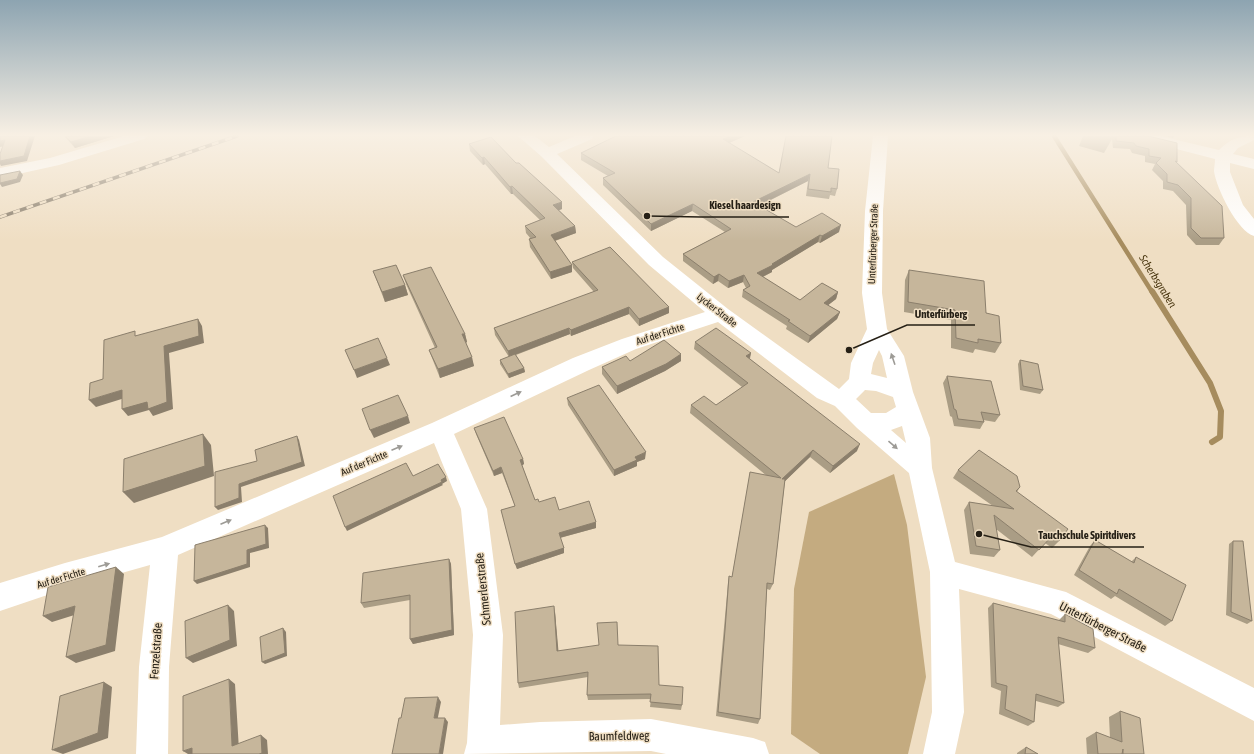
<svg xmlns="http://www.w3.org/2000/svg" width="1254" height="754" viewBox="0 0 1254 754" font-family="'Asap Condensed',sans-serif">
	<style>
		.green { fill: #c4ab80 }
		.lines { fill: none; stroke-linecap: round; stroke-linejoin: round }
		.stream-far1 { stroke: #a68c5e; stroke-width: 4.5 }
		.stream { stroke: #a68c5e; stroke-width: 6 }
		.minor { fill: #fff; fill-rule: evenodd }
		.rail-casing { stroke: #867a68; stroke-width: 3.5 }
		.rail { stroke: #efdec3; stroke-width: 2.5; stroke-dasharray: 7; stroke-linecap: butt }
		.wall { fill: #aa9d85 }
		.shaded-wall { fill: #8b7f6c }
		.building { fill: #c6b69b; stroke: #8b7f6c }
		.oneway { fill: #9d9b96 }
		.labels { text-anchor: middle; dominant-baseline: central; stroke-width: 3; stroke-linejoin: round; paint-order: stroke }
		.street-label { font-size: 10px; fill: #262016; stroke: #efdec3 }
		.water-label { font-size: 11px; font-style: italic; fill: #48350f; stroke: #efdec3 }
		.near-street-label { font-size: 12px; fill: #262016; stroke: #efdec3 }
		.leader { fill: none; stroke: #262016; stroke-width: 1.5 }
		.callout-dot { fill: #262016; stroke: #efdec3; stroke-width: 1.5 }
		.callout-label { font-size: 11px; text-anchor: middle; font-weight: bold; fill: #262016; stroke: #efdec3; stroke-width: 3; stroke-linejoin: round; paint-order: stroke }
	</style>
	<rect width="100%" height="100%" fill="#efdec3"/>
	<path class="green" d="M894,474L907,525L926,677L908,754H820L791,734L794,589L809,512Z"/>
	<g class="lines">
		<path class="stream-far1" d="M1054,136L1152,292"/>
		<path class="stream" d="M1152,291L1210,383L1221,411L1220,437L1212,442"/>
		<path class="minor" d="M124,136H147L144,139L59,165L0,178V168L50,158Z
			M518,136H535L549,147L575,136H594L592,139L557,154L663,257L728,309L839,389L849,379L851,363L867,329L862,293L865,211L873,136H888L883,211L882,293L887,329L904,356L913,392L930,438L932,468L955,562L1066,592L1254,688V721L1051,614L959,589L964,712L955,754H923L932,712L930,572L909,473L857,428L835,406L817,398L718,322L636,349L589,370L454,434L487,509L503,635L500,725L540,722L651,719L753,738L765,742L769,754H666L651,751L464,754L467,743L473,635L461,509L434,443L178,555L169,667L168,754H136L139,667L150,565L65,589L0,611V583L65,563L162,537L432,423L573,358L622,339L705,312L649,265L541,156ZM879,350L882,356L887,378L871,374L873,363ZM865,390L876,391L893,397L896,407L886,413H871L856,399ZM902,426L906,443L891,430Z
			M1135,136H1160L1219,150C1230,139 1238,136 1254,136V140L1238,148L1233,154L1254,159V169L1230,163V172L1243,205L1254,219V236C1238,232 1216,188 1214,171C1214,168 1215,163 1215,159L1138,139Z"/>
		<defs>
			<path id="rail" d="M0,217L237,136"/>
		</defs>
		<use href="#rail" class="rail-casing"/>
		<use href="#rail" class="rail"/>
	</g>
	<path class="wall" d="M64,136H114L75,148Z
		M616,136H745L729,143L779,173L828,168L837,189L835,196L830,195L829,199L806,196L808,181L759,206L796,227L839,232L820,243L818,242L772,270V272L763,277L800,300L838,292L836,299L828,305L840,312L837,319L808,343L786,329L787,326L742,297L743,290L746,288L743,282L728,288L718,281L713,284L683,261V254L725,232L692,211L651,231L603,185V178L608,176L581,160V153Z
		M1083,136H1148L1177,162V163L1224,238L1219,245H1196L1187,235L1186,205L1173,191L1163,189V181L1152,170L1155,164L1145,162V156L1132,153L1130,149L1113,148L1112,139L1104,153L1079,146Z
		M1165,136H1174L1173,138Z
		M469,144L562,209L559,210L575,226L576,233L555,241L572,265V272L551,279L530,247L529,239H531L526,233L525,226L540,220L513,194H511L485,164L483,165L470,151Z
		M572,262L669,307V313L639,326L629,314L571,336L570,334L516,355L524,368L525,372L509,378L500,364V360L509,357L495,335L494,328L594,292L573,268Z
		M909,270L986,313L1001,343L995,353L975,349L973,353L951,348V320L904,312L905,280Z
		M373,271L405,285L408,295L385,302Z
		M403,275L465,334L467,342L466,343L474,366L440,378L432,358L429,350L435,348L406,284Z
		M695,342L751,353L750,359L857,451L830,473L810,457L785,481L773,584L770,590L767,589L760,719L758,724L716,716L728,583L729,576L732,577L749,479L750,472L767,476L690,413L691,405H716L742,387L694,349Z
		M1020,360L1043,390L1040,394L1020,390L1018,364Z
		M630,361H681L665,371L617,394L602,374V367Z
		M947,376L1000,415L995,422L983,420L984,422L980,429L954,426L952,417L950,416L943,383Z
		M567,398L645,459L637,462V466L614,476L568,405Z
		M474,428L523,459L524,464L522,465L535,500L539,502L559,510L596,528L560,538L564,548V553L517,569L501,510L515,506L502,473L494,476L476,434Z
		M958,470L1020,487L1017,492L1059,541L1052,548L1045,543L1032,557L996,529L1000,550L994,557L970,554L964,510L969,502L993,506L953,478Z
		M1095,540L1131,562L1136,557L1172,621L1165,626L1115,596L1111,599L1074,575L1090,546Z
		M1233,541L1252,621L1247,624L1226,615L1229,544Z
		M449,559L451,564L454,635L413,644L410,639V600L364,608L361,603Z
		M993,603L1059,621V620L1065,614L1095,648L1088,653L1058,644L1064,703L1058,707L1036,701L1034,722L1028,726L999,714L1001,691L991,687L988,608Z
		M555,612L558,651L618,645L659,685L682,705L681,710L650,707L651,699L588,700L587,695L588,677L519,688L518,683Z
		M1120,711L1144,754H1087L1086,738L1096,732L1110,738L1109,717Z
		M1026,747L1038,754H1017V753Z"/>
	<path class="shaded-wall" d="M30,136H35L27,161L1,166L0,164V161Z
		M91,136H114L75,148L71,142Z
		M731,136H745L722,146L723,139Z
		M5,140L9,145L0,147V141Z
		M484,157L485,164L483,165L482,158Z
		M20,171L23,175L20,182L2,187L0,184V183Z
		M810,174L808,181L752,209L753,202Z
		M512,186L513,194H511L510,187Z
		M562,202V209L554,212L553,205Z
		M693,204L692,211L651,231V224Z
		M841,225L839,232L820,243L822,236Z
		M575,226L576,233L551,242V235Z
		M820,235L818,242L772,270V272L756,280L757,273Z
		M572,265V272L551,279L550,272Z
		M719,274L718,281L713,284L714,277Z
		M744,275L743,282L728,288L729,281Z
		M405,285L408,295L385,302L382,292Z
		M838,292L836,299L822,310L824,303Z
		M629,307V314L571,336V330Z
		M669,307V313L639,326V319Z
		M840,312L837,319L808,343L810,336Z
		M198,319L202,326L204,343L169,353L173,409L153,416L149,410L128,416L122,409L164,346Z
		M569,328L570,334L509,357L508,351Z
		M462,334H465L467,342L464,343Z
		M751,353L749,360L746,356Z
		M681,354V361L665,371L617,394V386Z
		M472,357L474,366L440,378L438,369Z
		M387,358L390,365L357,378L354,370Z
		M524,368L525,372L509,378L508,374Z
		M122,390L128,397L96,407L89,400Z
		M408,416L410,423L374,438L370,430Z
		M203,434L211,445L214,476L134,503L123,492Z
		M297,436L299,440L305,466L241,487L242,502L218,510L215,507L239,484Z
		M860,444L857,451L830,473L833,466Z
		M813,450L810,457L780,486L782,479Z
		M646,452L645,459L637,462V466L614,476V470L635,457Z
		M523,459L524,464L521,466L520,460Z
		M501,467L502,473L494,476L493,471Z
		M446,477L447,481L442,484L443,485L347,531L345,527Z
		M596,522V528L559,538V533Z
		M265,525L268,528L269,548L250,553V567L197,584L194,581L247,550Z
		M564,548V553L517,569L515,564Z
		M449,559L451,564L454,635L413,644L410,639Z
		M116,567L124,574L115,651L76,663L66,657Z
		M228,605L234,611L237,646L193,663L186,658Z
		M75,606L84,612L52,622L43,616Z
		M554,606L555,612L559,657L557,651Z
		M283,628L286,632L287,656L265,664L262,662Z
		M229,679L235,684L239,750L232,746Z
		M104,682L112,687L108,738L63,754L52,750Z
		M438,697L441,702L437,722L434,718Z
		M445,718L448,722L443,754H439Z
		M261,735L267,740L268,754H259Z
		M192,748L195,754H188L183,751Z"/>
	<path class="building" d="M0,136H30L24,156L0,161V154L5,140L0,141Z
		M65,136H91L71,142Z
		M616,136H731L723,139L779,173L786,136H832L828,168L839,169L837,189L831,188V192L808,189L810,174L753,202L796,227L822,213L841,225L822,236L820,235L772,264L773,265L757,273L800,300L822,283L838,292L824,303L840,312L810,336L788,321L790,320L743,290L750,286L744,275L729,281L719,274L714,277L683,254L731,229L693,204L651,224L603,178L615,173L581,153Z
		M1116,136H1148L1177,143V162L1175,161L1222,206L1224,238H1201L1191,228V198L1178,185L1167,182V174L1156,163L1161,158L1149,156V149L1136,146L1134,143L1116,141Z
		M491,137L516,163H519L562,202L553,205L575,226L551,235L572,265L550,272L529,239L536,237L525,226L545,218L512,186L510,187L484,157L482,158L469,144Z
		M20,171L17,179L0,183V175Z
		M610,247L669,307L639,319L629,307L571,330L569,328L508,351L494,328L598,290L572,262Z
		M396,265L405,285L382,292L373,271Z
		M431,267L465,334H462L472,357L438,369L429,350L437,347L403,275Z
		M909,270L984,281L986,313L999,316L1001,343L978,339V343L956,338L955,310L908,302Z
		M198,319L199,336L164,346L167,402L148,409L147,402L122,409V390L89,400L90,383L103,379L104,340L135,331V336Z
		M716,328L751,353L746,356L860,444L833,466L813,450L782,479H785L773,584L767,583L760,719L718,712L725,630L729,576L732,577L750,472L781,478L691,405L704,396L716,405L748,383L695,342Z
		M378,338L387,358L354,370L345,350Z
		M664,340L681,354L666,364L617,386L602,367L626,356L630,361Z
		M515,354L524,368L508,374L500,360Z
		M1020,360L1038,364L1043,390L1023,386Z
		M947,376L991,381L1000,415L981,412L984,422L958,419L956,410L954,409Z
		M599,385L646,452L635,457L637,460L614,470L567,398Z
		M398,395L408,416L370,430L362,409Z
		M504,417L523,459L520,460L535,500L538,499L539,502L555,497L559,510L589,501L596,522L559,533L564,548L515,564L501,510L515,506L501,467L493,471L474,428Z
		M203,434L205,466L123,492L124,459Z
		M297,436L302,462L239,484V498L215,507V472L257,461L255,450Z
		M979,450L1017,476L1020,487L1016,491L1068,529L1059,541L1052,536L1039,550L994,515L1000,550L976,546L969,502L1014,509L958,470Z
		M406,463L413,476L438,464L446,477L441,480L442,482L345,527L333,496Z
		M265,525L266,544L247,550V564L194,581L195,545Z
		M1095,540L1134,563L1136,557L1186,585L1172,621L1119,589L1117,594L1079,570Z
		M1233,541H1243L1252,621L1231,612Z
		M449,559L452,630L410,639V595L361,603L363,573Z
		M116,567L106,645L66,657L75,606L43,616L48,587Z
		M993,603L1065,622V614L1093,629L1095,648L1058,637L1064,703L1036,694L1034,722L1005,709L1007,686L996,683Z
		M228,605L230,640L186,658L185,621Z
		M554,606L557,651L599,645L597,623L617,622L618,645L658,646L659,685L683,687L682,705L650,702L651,694L587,695L588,672L518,683L515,612Z
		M283,628L285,653L262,662L260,637Z
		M229,679L232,746L261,735L262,753L259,754H192V748L183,751V696Z
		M104,682L98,733L52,750L60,696Z
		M438,697L434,718H445L439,754H392L399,718H401L405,698Z
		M1120,711L1140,718L1144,754H1123V749L1122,754H1098L1096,732L1122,742Z
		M1026,747L1038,754H1025Z"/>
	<defs><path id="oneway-solid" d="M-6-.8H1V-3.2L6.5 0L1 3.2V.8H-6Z"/></defs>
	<g class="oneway">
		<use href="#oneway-solid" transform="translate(893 359) rotate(-109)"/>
		<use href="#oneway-solid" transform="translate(516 394) rotate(-25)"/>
		<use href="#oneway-solid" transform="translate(893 445) rotate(41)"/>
		<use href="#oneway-solid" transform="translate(397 448) rotate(-23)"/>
		<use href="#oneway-solid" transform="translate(226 522) rotate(-23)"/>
		<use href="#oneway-solid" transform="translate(104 565) rotate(-16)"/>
	</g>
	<linearGradient id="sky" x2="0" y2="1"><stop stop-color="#8da4b1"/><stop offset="0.56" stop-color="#f8f0e4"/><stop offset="1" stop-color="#f8f0e4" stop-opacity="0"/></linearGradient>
	<rect width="1254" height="241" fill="url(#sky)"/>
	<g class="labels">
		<g class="street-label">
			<text transform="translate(873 244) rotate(-88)">Unterfürberger Straße</text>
			<text transform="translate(717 310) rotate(38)">Lycker Straße</text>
			<text transform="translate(660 334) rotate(-18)">Auf der Fichte</text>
			<text transform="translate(364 463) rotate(-23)">Auf der Fichte</text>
			<text transform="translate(61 578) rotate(-17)">Auf der Fichte</text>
		</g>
		<g class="water-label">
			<text transform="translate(1158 281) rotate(58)">Scherbsgraben</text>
		</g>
		<g class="near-street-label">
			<text transform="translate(483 589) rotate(-96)">Schmerlerstraße</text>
			<text transform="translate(1103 627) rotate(27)">Unterfürberger Straße</text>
			<text transform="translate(156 651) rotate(-86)">Fenzelstraße</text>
			<text transform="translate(619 736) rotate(-1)">Baumfeldweg</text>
		</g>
	</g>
	<path class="leader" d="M647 216L701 217H789M849 350L907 325H975M979 534L1031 547H1144"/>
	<g class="callout-dot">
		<circle cx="647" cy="216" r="4"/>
		<circle cx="849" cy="350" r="4"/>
		<circle cx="979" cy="534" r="4"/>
	</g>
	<g class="callout-label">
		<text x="745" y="209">Kiesel haardesign</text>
		<text x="941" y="318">Unterfürberg</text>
		<text x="1087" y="539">Tauchschule Spiritdivers</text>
	</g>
</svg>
